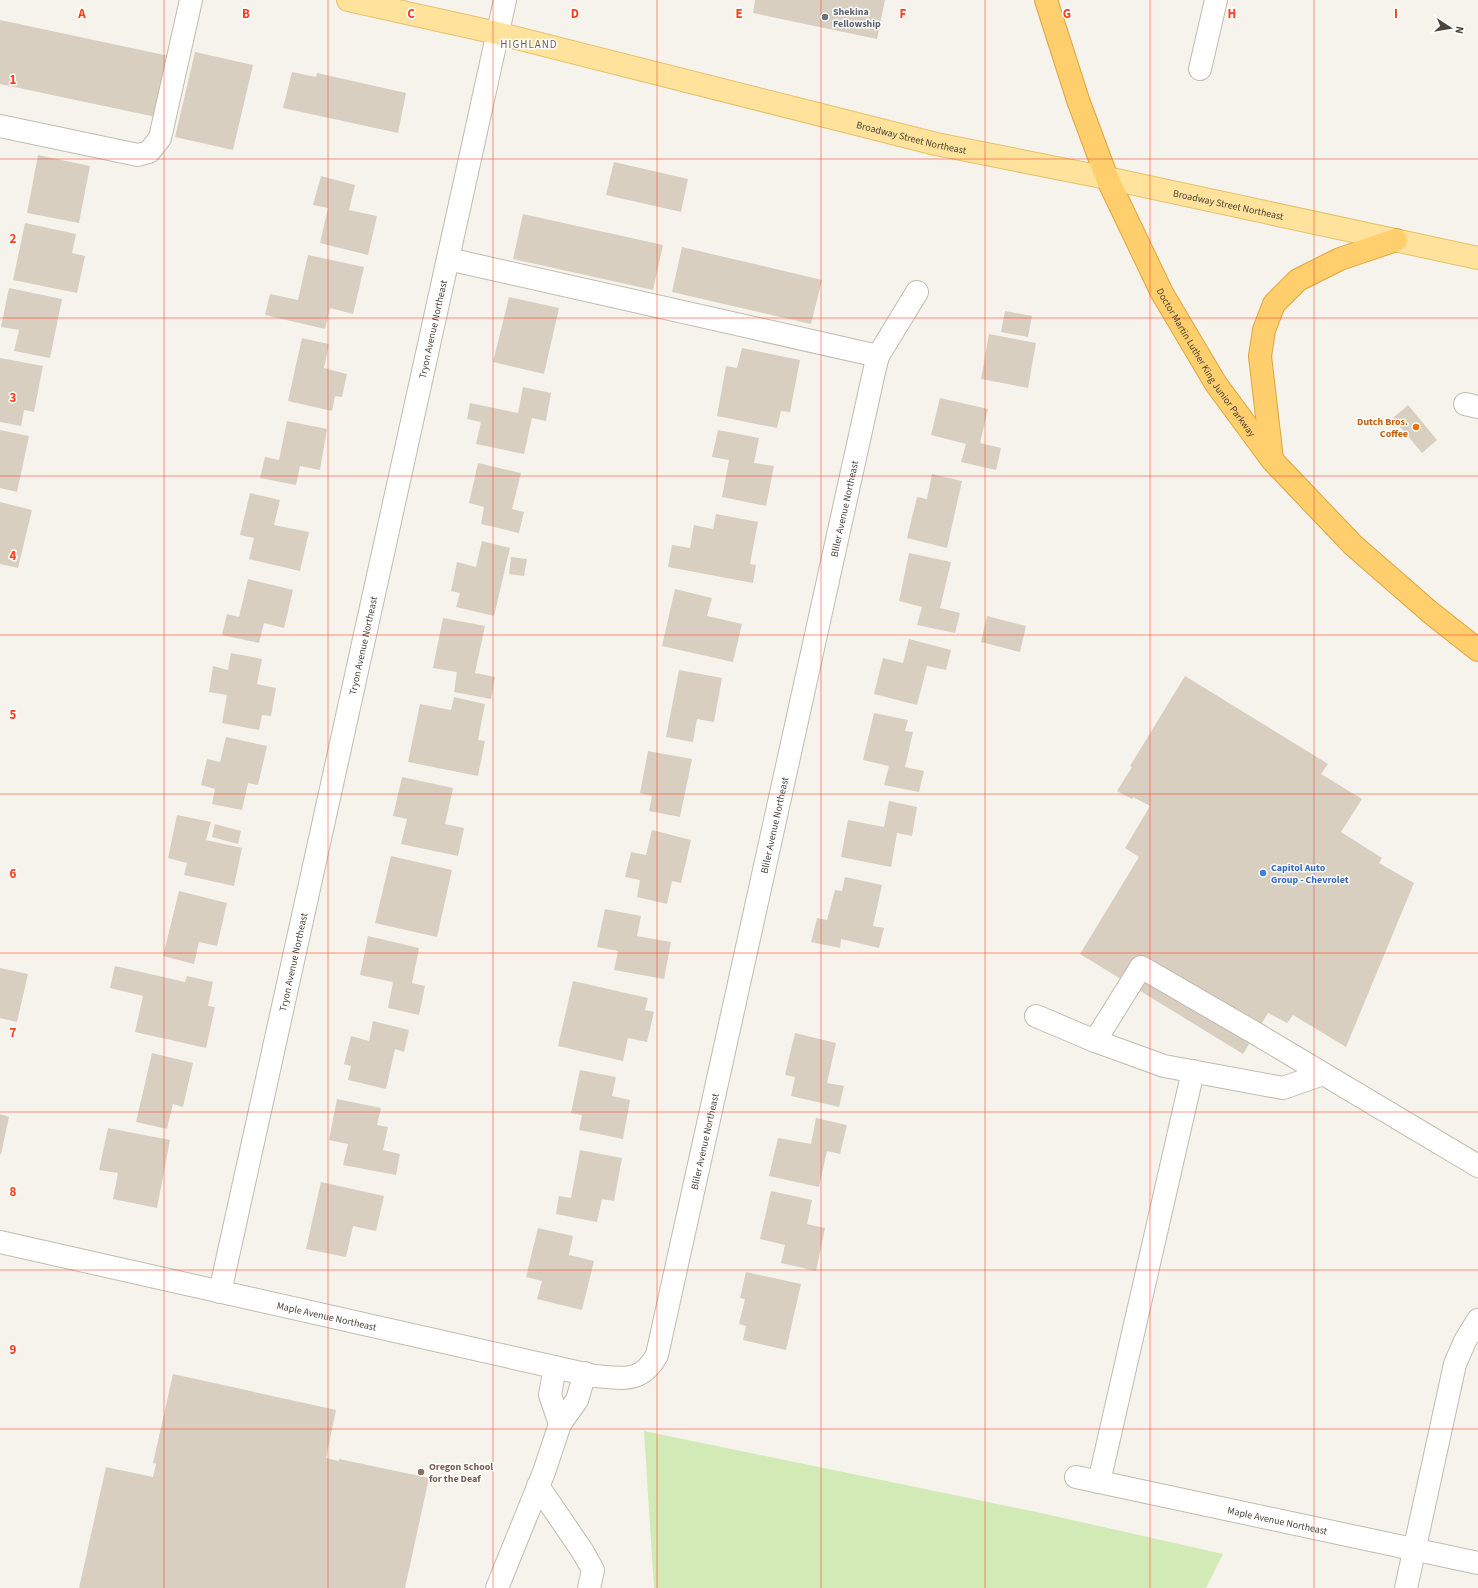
<svg xmlns="http://www.w3.org/2000/svg" width="1478" height="1588" viewBox="0 0 1478 1588" font-family="'Source Sans 3',sans-serif">
  <style>
    .green { fill: #d2eab5 }
    .building { fill: #d8cfc1 }
    .lines { fill: none; stroke-linecap: round; stroke-linejoin: round }
    .minor-casing { stroke: #c2bbae; stroke-width: 24 }
    .major-casing { stroke: #e6c16a; stroke-width: 24 }
    .highway-casing { stroke: #e0a43c; stroke-width: 24 }
    .minor { stroke: #fff; stroke-width: 22 }
    .major { stroke: #ffe39c; stroke-width: 22 }
    .highway { stroke: #ffcf6e; stroke-width: 22 }
    .grid { fill: none; stroke: #fc3f1d; stroke-width: 1; stroke-opacity: 0.55 }
    .worship-dot { fill: #6b7280; stroke: #fff; stroke-width: 1.5 }
    .food-dot { fill: #e8710a; stroke: #fff; stroke-width: 1.5 }
    .shop-dot { fill: #3f7fe0; stroke: #fff; stroke-width: 1.5 }
    .education-dot { fill: #8d6e63; stroke: #fff; stroke-width: 1.5 }
    .labels { text-anchor: middle; stroke-width: 3; stroke-linejoin: round; paint-order: stroke }
    .worship-label { font-size: 10px; font-weight: bold; fill: #5b616d; stroke: #fff; text-anchor: start }
    .street-label { font-size: 10px; fill: #4b4439; stroke: #fff }
    .food-label { font-size: 10px; font-weight: bold; fill: #c56008; stroke: #fff; text-anchor: end }
    .shop-label { font-size: 10px; font-weight: bold; fill: #366cbe; stroke: #fff; text-anchor: start }
    .education-label { font-size: 10px; font-weight: bold; fill: #785e54; stroke: #fff; text-anchor: start }
    .neighbourhood-label { font-size: 11px; letter-spacing: 1px; fill: #6e6250; stroke: #fff }
    .grid-label { font-size: 13px; text-anchor: middle; font-weight: bold; fill: #fc3f1d; stroke: #fff; stroke-width: 3; stroke-linejoin: round; paint-order: stroke }
  </style>
  <rect width="100%" height="100%" fill="#f6f3ec"/>
  <path class="green" d="M644,1431L1041,1513L1223,1554L1206,1588H654Z"/>
  <g class="building">
    <path d="M755,0H885L877,39L753,13Z"/>
    <path d="M0,20L169,56L156,117L0,84Z"/>
    <path d="M195,52L253,65L233,150L175,137Z"/>
    <path d="M292,72L316,77L317,73L406,93L398,133L283,108Z"/>
    <path d="M38,155L90,166L79,223L27,213Z"/>
    <path d="M614,162L688,179L681,212L606,195Z"/>
    <path d="M321,176L355,185L349,210L377,216L368,255L320,243L328,208L313,205Z"/>
    <path d="M523,214L663,245L653,290L513,259Z"/>
    <path d="M25,223L76,234L72,253L85,256L77,293L13,280Z"/>
    <path d="M682,247L822,280L811,324L672,292Z"/>
    <path d="M308,255L364,267L353,314L330,308L325,329L265,315L270,294L298,300Z"/>
    <path d="M9,288L62,299L50,358L14,351L19,330L1,327Z"/>
    <path d="M509,297L559,308L544,374L493,362Z"/>
    <path d="M1005,311L1032,316L1028,337L1001,332Z"/>
    <path d="M989,334L1036,343L1028,388L981,379Z"/>
    <path d="M302,338L329,344L324,368L347,374L342,397L335,396L332,411L288,401Z"/>
    <path d="M742,348L800,360L790,412L781,411L777,428L717,416L726,366L737,368Z"/>
    <path d="M0,358L43,366L34,412L24,410L21,426L0,422Z"/>
    <path d="M523,387L551,393L546,421L532,418L524,454L476,444L481,422L467,419L470,403L518,413Z"/>
    <path d="M940,398L988,409L980,443L1001,448L996,470L961,462L966,444L931,435Z"/>
    <path d="M1408,405L1437,440L1422,453L1393,418Z"/>
    <path d="M287,421L327,429L320,470L300,466L296,485L260,478L265,457L279,460Z"/>
    <path d="M0,430L29,436L17,492L0,488Z"/>
    <path d="M718,430L759,438L754,463L774,466L766,506L722,497L729,460L712,457Z"/>
    <path d="M478,463L521,473L512,509L524,512L519,533L481,524L484,507L469,503Z"/>
    <path d="M932,474L962,481L947,548L907,538L917,497L927,499Z"/>
    <path d="M250,493L280,500L274,525L309,532L300,571L249,559L254,538L240,535Z"/>
    <path d="M0,502L32,510L18,568L0,564Z"/>
    <path d="M716,514L758,522L750,564L756,565L753,583L668,567L672,545L690,548L694,525L713,529Z"/>
    <path d="M482,541L510,548L494,616L456,607L460,593L451,591L457,562L476,567Z"/>
    <path d="M909,553L951,562L940,608L960,613L955,633L917,625L922,607L899,601Z"/>
    <path d="M511,557L527,559L524,576L509,574Z"/>
    <path d="M248,579L293,590L284,628L264,623L259,643L222,635L227,614L239,617Z"/>
    <path d="M675,589L712,598L707,616L742,624L733,662L662,646Z"/>
    <path d="M987,616L1026,626L1020,652L981,642Z"/>
    <path d="M443,618L485,626L475,673L495,677L491,699L454,692L457,672L433,668Z"/>
    <path d="M909,639L951,650L946,670L927,666L917,705L874,694L883,658L903,663Z"/>
    <path d="M231,653L262,659L257,684L276,688L271,716L262,715L259,730L222,723L227,695L209,692L213,666L228,670Z"/>
    <path d="M679,670L722,678L714,722L697,719L693,742L666,737Z"/>
    <path d="M1185,676L1328,764L1321,774L1362,799L1341,832L1382,858L1379,863L1414,883L1346,1047L1293,1015L1287,1023L1268,1013L1243,1054L1080,954L1139,857L1125,848L1150,806L1133,797L1132,799L1117,791L1132,767L1130,766Z"/>
    <path d="M454,697L485,704L478,740L485,741L478,776L408,762L420,704L451,710Z"/>
    <path d="M874,713L908,720L905,731L913,732L905,767L924,771L919,792L884,785L889,766L863,760Z"/>
    <path d="M226,737L267,746L258,785L248,783L242,810L212,804L215,789L201,785L207,759L220,762Z"/>
    <path d="M648,751L692,759L680,817L649,811L652,796L640,793Z"/>
    <path d="M402,777L453,788L445,824L464,828L458,856L401,844L407,819L393,816Z"/>
    <path d="M889,801L917,807L912,836L897,833L891,867L841,857L848,820L884,827Z"/>
    <path d="M177,815L211,822L206,840L242,848L234,886L184,875L187,863L168,858Z"/>
    <path d="M215,824L241,831L238,844L212,837Z"/>
    <path d="M652,830L691,840L681,883L672,881L667,904L637,897L640,880L625,877L631,852L646,855Z"/>
    <path d="M391,856L452,870L437,937L375,923Z"/>
    <path d="M845,877L882,885L873,926L884,928L879,948L841,939L840,948L811,942L817,918L827,920L835,890L842,891Z"/>
    <path d="M179,891L227,903L217,946L199,942L194,964L163,956Z"/>
    <path d="M605,909L641,916L637,936L671,942L664,979L614,970L618,951L597,947Z"/>
    <path d="M368,936L419,948L412,983L425,986L419,1015L388,1008L393,982L360,975Z"/>
    <path d="M115,966L185,982L187,976L213,982L208,1006L215,1007L206,1048L135,1032L143,996L110,988Z"/>
    <path d="M0,968L28,974L17,1022L0,1018Z"/>
    <path d="M573,981L648,998L645,1010L654,1012L647,1042L628,1038L623,1061L558,1046Z"/>
    <path d="M373,1021L409,1030L404,1052L395,1049L386,1089L348,1080L351,1066L344,1064L351,1036L369,1041Z"/>
    <path d="M795,1033L836,1043L827,1083L844,1086L839,1107L791,1096L795,1077L785,1075Z"/>
    <path d="M152,1053L193,1063L183,1107L173,1104L167,1129L136,1122Z"/>
    <path d="M580,1070L616,1077L612,1096L630,1100L623,1139L579,1130L582,1115L571,1113Z"/>
    <path d="M337,1099L381,1108L377,1125L388,1127L383,1150L400,1154L396,1175L343,1165L348,1144L329,1140Z"/>
    <path d="M0,1114L9,1117L1,1154H0Z"/>
    <path d="M816,1118L847,1125L840,1154L827,1151L819,1187L769,1176L778,1138L811,1144Z"/>
    <path d="M108,1128L170,1140L157,1208L113,1199L118,1173L99,1170Z"/>
    <path d="M580,1150L622,1158L614,1201L602,1199L597,1222L556,1214L559,1196L571,1198Z"/>
    <path d="M321,1182L384,1196L376,1231L353,1226L346,1257L306,1249Z"/>
    <path d="M771,1191L812,1200L807,1224L825,1228L816,1271L781,1263L785,1245L760,1239Z"/>
    <path d="M538,1228L573,1236L569,1255L594,1261L582,1310L537,1299L542,1281L526,1277Z"/>
    <path d="M746,1272L801,1284L786,1350L743,1340L746,1326L739,1324L745,1299L740,1298Z"/>
    <path d="M173,1374L336,1410L326,1458L339,1461V1459L429,1478L405,1588H79L106,1467L153,1477L156,1464L153,1463Z"/>
  </g>
  <g class="lines">
    <g class="minor-casing">
      <g id="minor">
        <path d="M1200,69L1216,0"/>
        <path d="M0,126L138,155L149,152L160,138L191,0"/>
        <path d="M448,259L878,356"/>
        <path d="M1465,404L1478,407"/>
        <path d="M1036,1016L1095,1041L1164,1066L1283,1088L1323,1074"/>
        <path d="M1095,1041L1141,967L1255,1033L1478,1166"/>
        <path id="s1" d="M0,1242L594,1376C623,1378 641,1384 657,1355L874,372L878,356L917,292"/>
        <path id="s2" d="M220,1292L505,0"/>
        <path d="M555,1367L550,1395L560,1424L577,1400L585,1373"/>
        <path id="s3" d="M1076,1477L1478,1563"/>
        <path d="M1099,1482L1193,1071"/>
        <path d="M538,1486L583,1552L593,1570L589,1588"/>
        <path d="M497,1588L544,1472L560,1424"/>
        <path d="M1406,1588L1455,1364L1465,1341L1478,1320"/>
      </g>
    </g>
    <g class="major-casing">
      <g id="major">
        <path id="s4" d="M348,0L497,33L936,144L1107,178L1478,258"/>
      </g>
    </g>
    <g class="highway-casing">
      <g id="highway">
        <path id="s5" d="M1046,0L1078,100L1107,178L1162,293L1216,384L1272,460L1353,545L1431,613L1478,650"/>
        <path d="M1272,459L1260,356L1264,330L1274,304L1298,280L1340,259L1396,240"/>
      </g>
    </g>
    <use href="#minor" class="minor"/>
    <use href="#major" class="major"/>
    <use href="#highway" class="highway"/>
  </g>
  <path class="grid" d="M164,0V1588M328,0V1588M493,0V1588M657,0V1588M821,0V1588M985,0V1588M1150,0V1588M1314,0V1588M0,159H1478M0,318H1478M0,476H1478M0,635H1478M0,794H1478M0,953H1478M0,1112H1478M0,1270H1478M0,1429H1478"/>
  <circle class="worship-dot" cx="825" cy="17" r="4"/>
  <circle class="food-dot" cx="1416" cy="427" r="4"/>
  <circle class="shop-dot" cx="1263" cy="873" r="4"/>
  <circle class="education-dot" cx="421" cy="1472" r="4"/>
  <g class="labels">
    <g class="worship-label">
      <text x="833" y="15">Shekina<tspan x="833" dy="12">Fellowship</tspan></text>
    </g>
    <g class="street-label">
      <text dy="4" stroke="none"><textPath href="#s4" startOffset="580">Broadway Street Northeast</textPath></text>
      <text dy="4" stroke="none"><textPath href="#s4" startOffset="904">Broadway Street Northeast</textPath></text>
      <text dy="4" stroke="none"><textPath href="#s2" startOffset="986">Tryon Avenue Northeast</textPath></text>
      <text dy="4" stroke="none"><textPath href="#s5" startOffset="398">Doctor Martin Luther King Junior Parkway</textPath></text>
      <text dy="4" stroke="none"><textPath href="#s1" startOffset="1548">Bliler Avenue Northeast</textPath></text>
      <text dy="4" stroke="none"><textPath href="#s2" startOffset="662">Tryon Avenue Northeast</textPath></text>
      <text dy="4" stroke="none"><textPath href="#s1" startOffset="1224">Bliler Avenue Northeast</textPath></text>
      <text dy="4" stroke="none"><textPath href="#s2" startOffset="338">Tryon Avenue Northeast</textPath></text>
      <text dy="4" stroke="none"><textPath href="#s1" startOffset="900">Bliler Avenue Northeast</textPath></text>
      <text dy="4" stroke="none"><textPath href="#s1" startOffset="335">Maple Avenue Northeast</textPath></text>
      <text dy="4" stroke="none"><textPath href="#s3" startOffset="206">Maple Avenue Northeast</textPath></text>
    </g>
    <g class="food-label">
      <text x="1408" y="425">Dutch Bros.<tspan x="1408" dy="12">Coffee</tspan></text>
    </g>
    <g class="shop-label">
      <text x="1271" y="871">Capitol Auto<tspan x="1271" dy="12">Group - Chevrolet</tspan></text>
    </g>
    <g class="education-label">
      <text x="429" y="1470">Oregon School<tspan x="429" dy="12">for the Deaf</tspan></text>
    </g>
    <g class="neighbourhood-label">
      <text x="529" y="48">HIGHLAND</text>
    </g>
  </g>
  <g class="grid-label">
    <text x="82" y="18">A</text>
    <text x="246" y="18">B</text>
    <text x="411" y="18">C</text>
    <text x="575" y="18">D</text>
    <text x="739" y="18">E</text>
    <text x="903" y="18">F</text>
    <text x="1067" y="18">G</text>
    <text x="1232" y="18">H</text>
    <text x="1396" y="18">I</text>
    <text x="13" y="84">1</text>
    <text x="13" y="243">2</text>
    <text x="13" y="402">3</text>
    <text x="13" y="560">4</text>
    <text x="13" y="719">5</text>
    <text x="13" y="878">6</text>
    <text x="13" y="1037">7</text>
    <text x="13" y="1196">8</text>
    <text x="13" y="1354">9</text>
  </g>
  <g transform="translate(1450 28) rotate(102)" stroke="#ffffff" stroke-width="3" paint-order="stroke">
  <path d="M0-3L7 15L0 10L-7 15Z" fill="#4b4439"/>
  <text y="-6" font-size="11" font-weight="bold" text-anchor="middle" fill="#4b4439">N</text>
  </g>
</svg>
